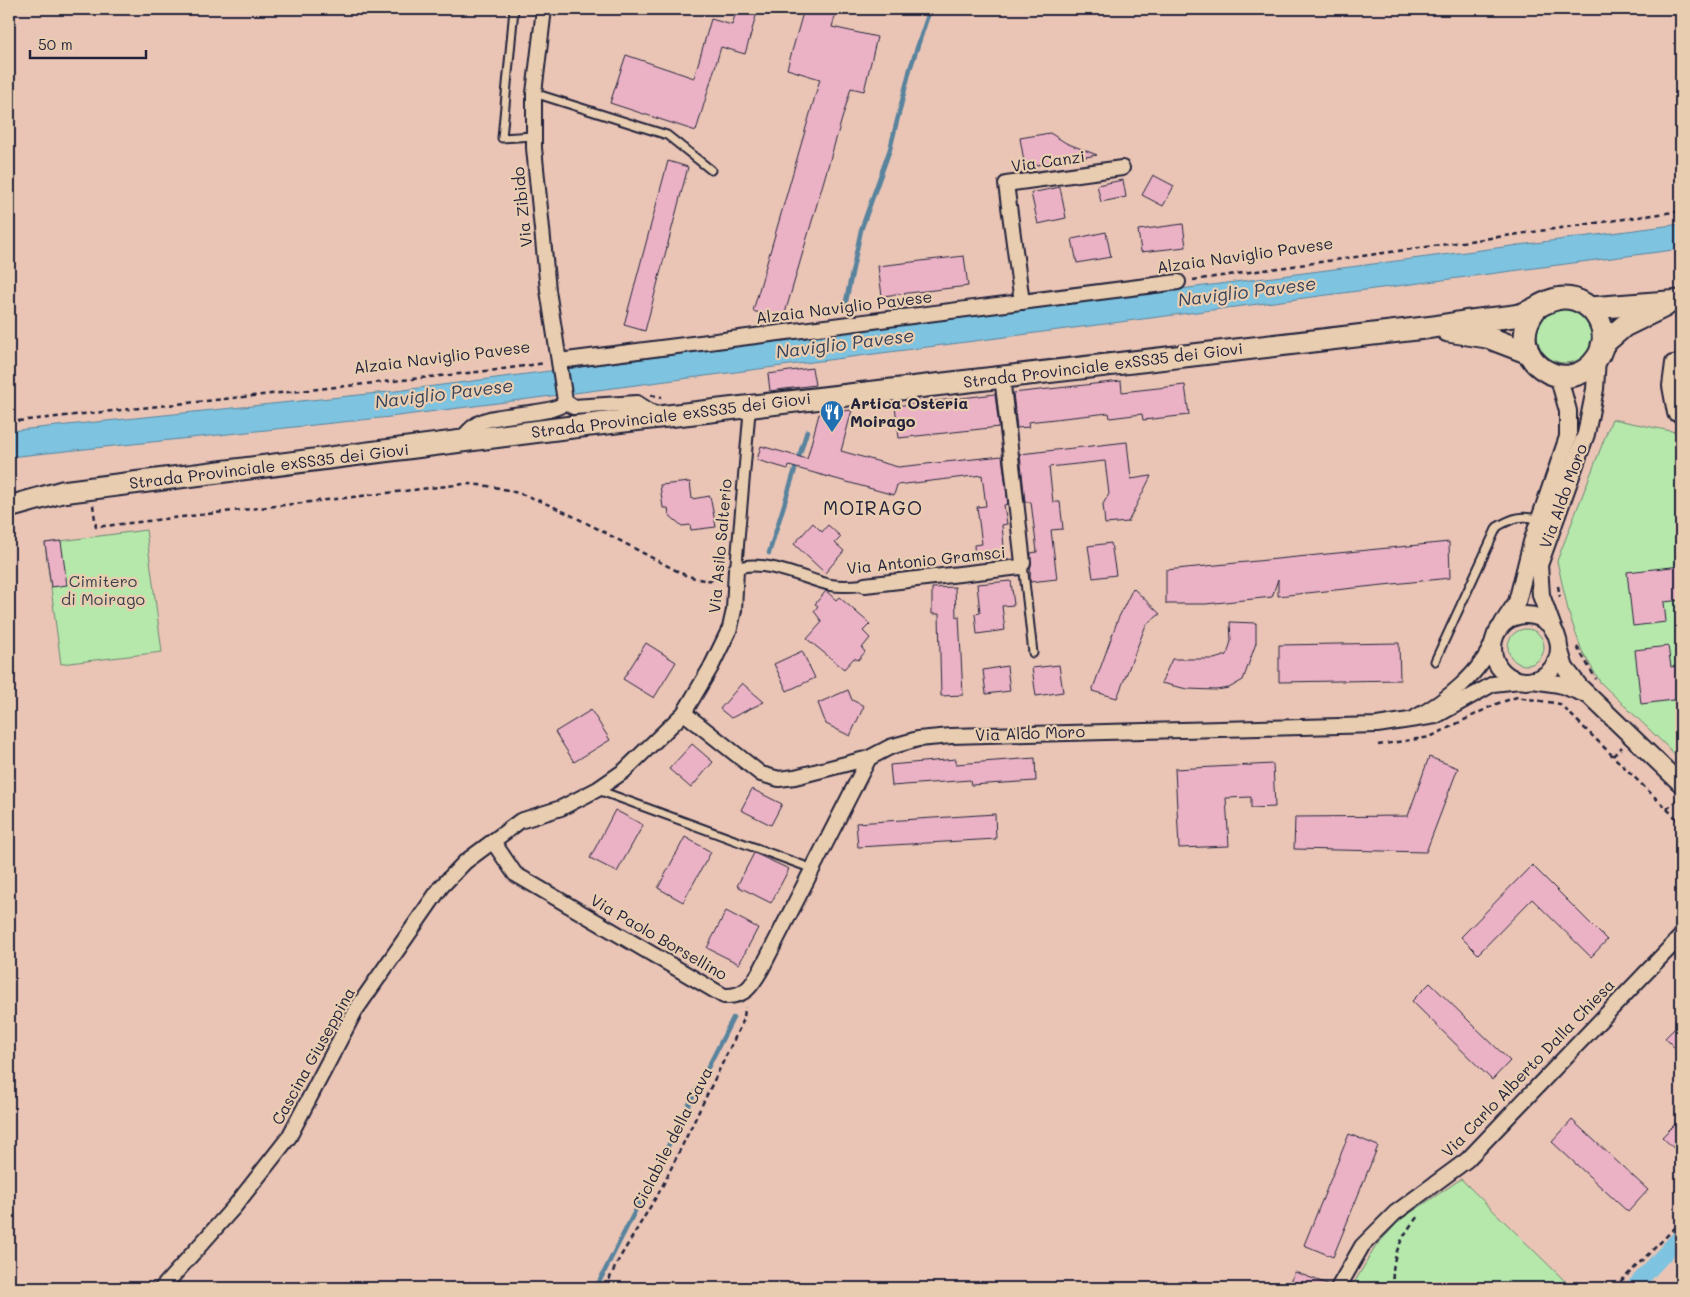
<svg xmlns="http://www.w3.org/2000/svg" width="1690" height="1297" viewBox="0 0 1690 1297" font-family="Mali,sans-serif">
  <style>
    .green { fill: #b5e8aa; stroke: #6c8572 }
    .water { fill: #7ec3df; stroke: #59839d }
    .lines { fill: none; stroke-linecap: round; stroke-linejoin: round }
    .stream { stroke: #59839d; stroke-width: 4.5 }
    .canal { stroke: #7ec3df; stroke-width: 16 }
    .building { fill: #ebb2c5; stroke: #22223b }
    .service-casing { stroke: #22223b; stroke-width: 11 }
    .pedestrian-casing { stroke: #22223b; stroke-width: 14 }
    .minor-casing { stroke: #22223b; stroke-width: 18 }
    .tertiary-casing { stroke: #22223b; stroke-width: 20 }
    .primary-casing { stroke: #22223b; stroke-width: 25 }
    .path { stroke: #22223b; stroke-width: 2.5; stroke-dasharray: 5 4; stroke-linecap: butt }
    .service { stroke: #e9cdb0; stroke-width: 7 }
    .pedestrian { stroke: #e9cdb0; stroke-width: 10 }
    .minor { stroke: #e9cdb0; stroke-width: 14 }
    .tertiary { stroke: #e9cdb0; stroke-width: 16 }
    .primary { stroke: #e9cdb0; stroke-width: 21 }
    .labels { text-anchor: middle; stroke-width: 4.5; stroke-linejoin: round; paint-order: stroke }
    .street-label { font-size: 16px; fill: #22223b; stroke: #e9cdb0 }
    .poi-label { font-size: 16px; font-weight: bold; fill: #22223b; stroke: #e9cdb0; text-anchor: start }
    .park-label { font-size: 16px; fill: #38404c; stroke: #e9cdb0 }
    .water-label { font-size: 18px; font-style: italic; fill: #34425c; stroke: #e9cdb0 }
    .quarter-label { font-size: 19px; letter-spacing: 1px; fill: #22223b; stroke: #e9cdb0 }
  </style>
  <rect width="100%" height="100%" fill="#eac5b6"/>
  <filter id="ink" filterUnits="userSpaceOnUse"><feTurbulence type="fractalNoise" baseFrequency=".02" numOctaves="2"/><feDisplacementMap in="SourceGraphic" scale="10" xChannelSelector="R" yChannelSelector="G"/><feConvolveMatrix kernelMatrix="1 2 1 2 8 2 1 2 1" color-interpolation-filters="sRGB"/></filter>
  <g filter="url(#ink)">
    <g class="green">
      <circle cx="1565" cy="335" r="28"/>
      <path d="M1612,419L1681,433V760L1600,682L1582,651L1569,614L1557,561Z"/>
      <path d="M146,530L162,652L61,664L45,543Z"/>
      <circle cx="1526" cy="647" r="18"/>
      <path d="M1461,1179L1572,1288H1351L1376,1246L1400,1220Z"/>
    </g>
    <path class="water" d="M1681,224V249L390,417L9,457V431L388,392Z"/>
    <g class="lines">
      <g class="stream">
        <path d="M845,306L861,230L890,149L910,69L930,9"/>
        <path d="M769,553L807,431"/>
        <path d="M596,1288L733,1018"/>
      </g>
      <path class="canal" d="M1633,1288L1681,1236"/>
    </g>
    <g class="building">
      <path d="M737,9H758L745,54L721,47L696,131L610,103L626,55L694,78L711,19L732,25Z"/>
      <path d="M804,9H837L832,27L877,37L864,91L851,88L783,320L753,311L820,79L787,69Z"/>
      <path d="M1050,133L1066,143L1097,155L1025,167L1020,138Z"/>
      <path d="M668,161L688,167L645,331L624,325Z"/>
      <path d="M1153,175L1174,186L1163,206L1142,195Z"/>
      <path d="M1123,180L1126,197L1101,202L1097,185Z"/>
      <path d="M1060,187L1066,218L1038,224L1031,193Z"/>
      <path d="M1183,224L1186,247L1141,252L1138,230Z"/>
      <path d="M1106,232L1111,257L1077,263L1072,239Z"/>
      <path d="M964,256L968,286L882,296L878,266Z"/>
      <path d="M812,368L815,385L770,391L768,374Z"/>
      <path d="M1121,381L1122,392L1185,385L1189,415L1143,420L1142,414L1110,418L1109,413L1028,422L1029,427L1017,428L1013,393Z"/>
      <path d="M995,394L999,427L899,438L895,406Z"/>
      <path d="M852,410L841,451L898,467L1002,456L1008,504L1004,505L1007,524L1002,525L1005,557L975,560L974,545L982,544L977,507L986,506L982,475L897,485L894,495L789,466L788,469L757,460L761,446L807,459L819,414Z"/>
      <path d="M1127,442L1131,479L1151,476L1128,522L1105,524L1103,504L1109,494L1105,461L1049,467L1053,502H1060L1063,529L1051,530L1057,579L1030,582L1031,553L1037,552L1031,502H1025L1020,454Z"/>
      <path d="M690,482L692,499L710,496L716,527L691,530L690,525L682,526L669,515L668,508H663L660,485Z"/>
      <path d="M813,523L822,532L828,525L841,537L835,543L844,551L825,573L794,544Z"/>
      <path d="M61,541L67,585L51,587L45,543Z"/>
      <path d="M1449,542L1450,578L1278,596V579L1272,597L1206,604H1166V570Z"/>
      <path d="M1111,543L1116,575L1093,578L1088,546Z"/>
      <path d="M1681,566V600L1664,602L1666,622L1633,626L1627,572Z"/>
      <path d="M1011,581L1014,605L1002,606L1005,630L977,634L975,614L980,613L977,584Z"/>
      <path d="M955,587L956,617L959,616L963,695L941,696L939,614H932V588Z"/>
      <path d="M1133,588L1160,614L1146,625L1117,698L1092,691L1118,619Z"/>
      <path d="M826,591L836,600L839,597L870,624L863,631L870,638L862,648L865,652L858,660L854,658L844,669L807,639L822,622L814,611L818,606L815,604Z"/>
      <path d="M1230,622L1256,623V643L1243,680L1229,688L1216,690L1187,689L1161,683L1172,659H1214L1227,655L1231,641Z"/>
      <path d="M646,643L676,662L654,698L623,679Z"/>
      <path d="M1399,643L1400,680L1279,682V645Z"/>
      <path d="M1668,646L1671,667L1681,665V699L1641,704L1635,650Z"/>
      <path d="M802,651L815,678L787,691L774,664Z"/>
      <path d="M1059,665L1063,692L1036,696L1032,668Z"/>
      <path d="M1007,666L1010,691L986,694L983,670Z"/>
      <path d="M742,683L764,702L731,718L720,709Z"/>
      <path d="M848,690L852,700L864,706L850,736L826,724L818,703Z"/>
      <path d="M591,710L610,740L574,762L555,732Z"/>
      <path d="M692,744L713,762L691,788L669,769Z"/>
      <path d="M1429,757L1458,768L1426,852L1294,849L1295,817L1408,816Z"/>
      <path d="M1035,758L1036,781L971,785L970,780L892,786L890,765L956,759V764Z"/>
      <path d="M1273,764L1275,807L1251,808V797L1226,798L1229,846L1179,848L1175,769Z"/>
      <path d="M752,789L782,804L771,825L741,810Z"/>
      <path d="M615,810L643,825L617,872L590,858Z"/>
      <path d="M995,814L996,839L858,847L856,823Z"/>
      <path d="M685,837L711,852L683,902L658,888Z"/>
      <path d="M754,853L789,869L771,903L737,886Z"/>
      <path d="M1532,865L1607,940L1591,957L1532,899L1478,954L1461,937Z"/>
      <path d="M726,911L758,928L739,964L707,948Z"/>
      <path d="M1430,983L1510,1061L1492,1080L1412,1001Z"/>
      <path d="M1681,1022V1054L1665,1038Z"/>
      <path d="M1681,1118V1155L1662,1137Z"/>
      <path d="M1572,1120L1648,1190L1628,1212L1552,1142Z"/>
      <path d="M1349,1134L1378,1146L1333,1257L1304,1245Z"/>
      <path d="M1295,1272L1330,1285L1329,1288H1289Z"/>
    </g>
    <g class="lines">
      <g class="service-casing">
        <g id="service">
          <path d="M514,9L502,138L533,136"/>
          <path d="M534,93L667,135L711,170"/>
          <path d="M1023,564L1033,653"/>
          <path d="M1681,614V624"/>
          <path d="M1435,661L1497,527C1512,518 1523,514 1540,520"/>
          <path d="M598,790L813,869"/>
        </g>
      </g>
      <g class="pedestrian-casing">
        <path id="pedestrian" d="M750,406L736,569C761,557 805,579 830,585C842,587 853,586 865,585"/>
      </g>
      <g class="minor-casing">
        <g id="minor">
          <path d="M544,9L534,93V148L548,290L565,401L573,407L637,403L659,417"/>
          <path d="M1022,302L1006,184L1122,168"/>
          <path d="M559,361L1178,282"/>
          <path d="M1681,362L1673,363L1670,386L1675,413L1681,414"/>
          <path d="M458,442C465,436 471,427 479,423C497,412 558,416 565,401"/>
          <path d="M865,585L1020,567L1023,563L1002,376"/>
          <path d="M684,713L761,774L779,779L795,777L869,758L890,747L918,739L951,736L1377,725L1436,716L1493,684L1520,681"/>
          <path d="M1416,717C1445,702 1482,672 1493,641"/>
          <path d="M494,843L515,874L724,996C746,997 752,985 762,968L869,758"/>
          <path d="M162,1288L235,1206L289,1137L355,1011L441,887L465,862L520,821L561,808L598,789L624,771L684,713L711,667L730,628L734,610L736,569"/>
          <path d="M1338,1288L1362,1246L1395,1213L1467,1160L1681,936"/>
        </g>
      </g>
      <g class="tertiary-casing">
        <g id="tertiary">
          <circle cx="1526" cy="648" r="33"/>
          <path d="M1503,623L1517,602L1532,542L1568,437V411L1558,375"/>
          <path d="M1554,631L1541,595L1539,565L1586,434L1595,389L1597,358"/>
          <path d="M1559,648L1565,668L1579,686L1681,784"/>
          <path d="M1533,680L1559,684L1583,693"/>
        </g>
      </g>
      <g class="primary-casing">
        <g id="primary">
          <path d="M1590,308L1681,301"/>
          <path d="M1448,331L1487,337L1529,353"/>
          <path d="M1602,345L1624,326L1665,306"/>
          <path d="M9,507L62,492L564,428L1425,328C1443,326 1460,322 1478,320C1491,318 1506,318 1519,315C1535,311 1547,298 1564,298C1594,298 1614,333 1597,358C1567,403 1500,356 1535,310"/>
        </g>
      </g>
      <g class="path">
        <path d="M1193,280L1681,211"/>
        <path d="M651,395L662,397"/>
        <path d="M9,422L496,370L545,363"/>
        <path d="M93,505L96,527L464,484C515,485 555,507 600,530C628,545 656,560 685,575C698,579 708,583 722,578"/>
        <path d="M1558,586L1560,597"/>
        <path d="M1577,647L1596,679"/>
        <path d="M1378,745L1430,737L1496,704L1517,697L1560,704L1681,823"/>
        <path d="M1613,756L1622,747"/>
        <path d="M1667,809L1677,800"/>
        <path d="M605,1288L619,1259L661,1189L744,1019L745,1007"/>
        <path d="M1393,1288C1391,1257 1399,1239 1419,1215"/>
        <path d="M1614,1288L1681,1222"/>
      </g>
      <use href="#service" class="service"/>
      <use href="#pedestrian" class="pedestrian"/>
      <use href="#minor" class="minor"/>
      <use href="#tertiary" class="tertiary"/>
      <use href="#primary" class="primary"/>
    </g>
  </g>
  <defs>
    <g id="restaurant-pin" transform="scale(1.25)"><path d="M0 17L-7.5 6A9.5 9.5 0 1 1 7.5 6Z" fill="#1f6fb2" stroke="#e9cdb0"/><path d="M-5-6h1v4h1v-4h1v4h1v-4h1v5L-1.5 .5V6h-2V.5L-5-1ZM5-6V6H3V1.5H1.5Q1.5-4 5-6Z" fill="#fff"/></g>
  </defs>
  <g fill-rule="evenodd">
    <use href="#restaurant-pin" x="832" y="412"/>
  </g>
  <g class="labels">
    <g class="street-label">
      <text transform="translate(1048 161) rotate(-8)" y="6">Via Canzi</text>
      <text transform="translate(522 207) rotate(-96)" y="6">Via Zibido</text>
      <text transform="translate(1245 255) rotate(-8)" y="6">Alzaia Naviglio Pavese</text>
      <text transform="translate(844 307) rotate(-7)" y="6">Alzaia Naviglio Pavese</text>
      <text transform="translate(442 357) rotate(-7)" y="6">Alzaia Naviglio Pavese</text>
      <text transform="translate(1103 365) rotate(-7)" y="6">Strada Provinciale exSS35 dei Giovi</text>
      <text transform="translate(671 415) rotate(-7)" y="6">Strada Provinciale exSS35 dei Giovi</text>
      <text transform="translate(269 466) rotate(-7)" y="6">Strada Provinciale exSS35 dei Giovi</text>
      <text transform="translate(1563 496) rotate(-70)" y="6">Via Aldo Moro</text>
      <text transform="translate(720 546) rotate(-85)" y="6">Via Asilo Salterio</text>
      <text transform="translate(926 560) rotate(-6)" y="6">Via Antonio Gramsci</text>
      <text transform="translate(1030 733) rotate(-2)" y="6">Via Aldo Moro</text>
      <text transform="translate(659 937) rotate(30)" y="6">Via Paolo Borsellino</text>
      <text transform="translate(313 1056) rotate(-61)" y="6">Cascina Giuseppina</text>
      <text transform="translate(1528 1068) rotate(-46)" y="6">Via Carlo Alberto Dalla Chiesa</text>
      <text transform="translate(672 1138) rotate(-63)" y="6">Ciclabile della Cava</text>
    </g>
    <g class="poi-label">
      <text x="850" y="409">Artica Osteria<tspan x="850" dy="18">Moirago</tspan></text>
    </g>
    <g class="park-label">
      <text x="103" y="587">Cimitero<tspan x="103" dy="18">di Moirago</tspan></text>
    </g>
    <g class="water-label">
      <text transform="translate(1247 292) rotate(-7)" y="6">Naviglio Pavese</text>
      <text transform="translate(845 344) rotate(-7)" y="6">Naviglio Pavese</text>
      <text transform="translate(444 394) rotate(-7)" y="6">Naviglio Pavese</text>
    </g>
    <g class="quarter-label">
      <text x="873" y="515">MOIRAGO</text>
    </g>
  </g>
  <rect width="1690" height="1297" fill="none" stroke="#e9cdb0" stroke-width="30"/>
  <rect x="15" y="15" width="1660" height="1267" fill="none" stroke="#22223b" stroke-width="2" filter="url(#ink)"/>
  <path d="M30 50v8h116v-8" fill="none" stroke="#22223b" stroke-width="2.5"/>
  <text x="38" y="50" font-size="15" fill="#22223b" stroke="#e9cdb0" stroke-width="4" paint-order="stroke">50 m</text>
</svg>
